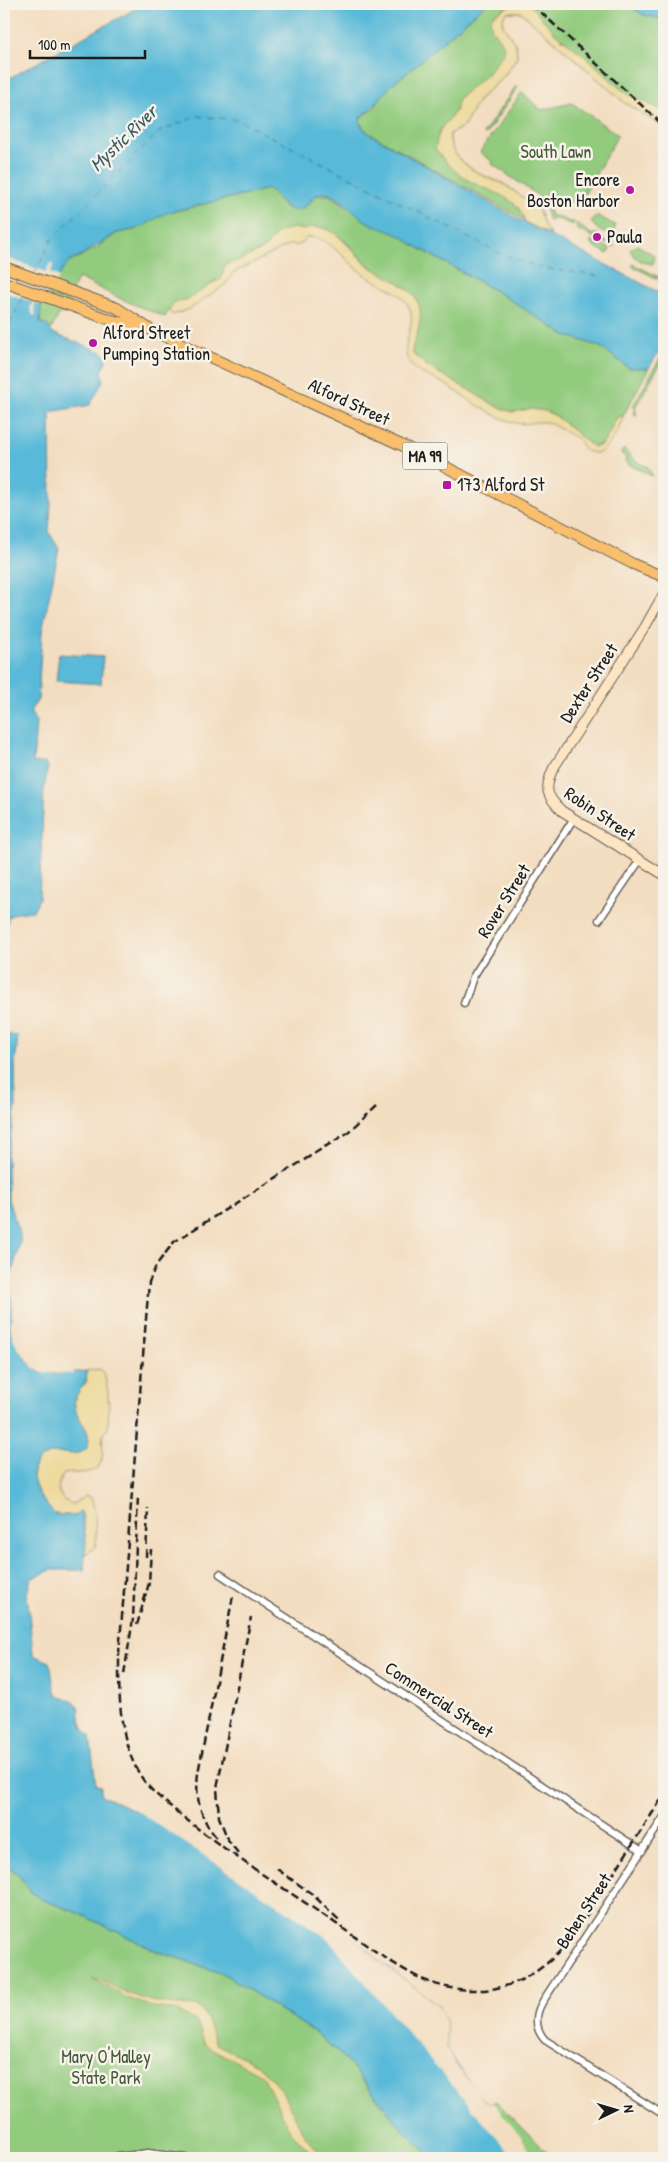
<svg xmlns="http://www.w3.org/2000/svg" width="668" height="2162" viewBox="0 0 668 2162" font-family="'Patrick Hand',sans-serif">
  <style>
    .green { fill: #92cb7e; stroke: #57744d }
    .sand { fill: #eeda9e; stroke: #857b5d }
    .water { fill: #59b9d8; stroke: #3a6a7a }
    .pier { fill: #f3ddc0 }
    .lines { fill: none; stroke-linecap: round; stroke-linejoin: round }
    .ferry { stroke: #345b67; stroke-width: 1; stroke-dasharray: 6 5; stroke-linecap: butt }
    .street-casing { stroke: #676055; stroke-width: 9 }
    .secondary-casing { stroke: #676055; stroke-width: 11 }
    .primary-casing { stroke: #676055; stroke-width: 12 }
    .street { stroke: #fff; stroke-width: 6 }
    .secondary { stroke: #fde5c4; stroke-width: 9 }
    .primary { stroke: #f9bf6c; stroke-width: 10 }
    .rail { stroke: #1c1c1c; stroke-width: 2.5; stroke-dasharray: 8 4; stroke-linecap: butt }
    .poi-dot { fill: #b5179e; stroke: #f7f3e8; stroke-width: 2 }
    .labels { text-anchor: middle; stroke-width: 5; stroke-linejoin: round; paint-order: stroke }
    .shield { fill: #f7f3e8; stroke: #5e5c59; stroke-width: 1 }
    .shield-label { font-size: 16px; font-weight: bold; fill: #1c1c1c }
    .park-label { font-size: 18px; fill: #45593e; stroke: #f7f3e8 }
    .poi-label { font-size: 18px; fill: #1c1c1c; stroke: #f7f3e8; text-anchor: start }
    .street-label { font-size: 18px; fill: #1c1c1c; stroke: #f7f3e8 }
    .water-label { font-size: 19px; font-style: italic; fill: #345b67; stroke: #f7f3e8 }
  </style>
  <rect width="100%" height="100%" fill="#f7f3e8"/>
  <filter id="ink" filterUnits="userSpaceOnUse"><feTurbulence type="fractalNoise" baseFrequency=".02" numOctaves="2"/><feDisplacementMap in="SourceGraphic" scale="10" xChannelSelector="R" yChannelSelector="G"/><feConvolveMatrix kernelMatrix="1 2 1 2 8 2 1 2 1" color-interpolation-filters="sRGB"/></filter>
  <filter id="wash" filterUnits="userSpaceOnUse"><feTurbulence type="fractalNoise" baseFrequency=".0096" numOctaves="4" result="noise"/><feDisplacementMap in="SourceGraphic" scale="20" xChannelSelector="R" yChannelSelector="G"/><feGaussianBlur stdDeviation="1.12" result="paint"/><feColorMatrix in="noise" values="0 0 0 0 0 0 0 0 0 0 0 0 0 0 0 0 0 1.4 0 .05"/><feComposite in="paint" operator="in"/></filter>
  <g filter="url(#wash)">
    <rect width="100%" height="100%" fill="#f3ddc0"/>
    <g class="green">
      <path d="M486,4H627C640,14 648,18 664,18V128L625,103L521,12H508L502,17L503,25L516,45L517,55L516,59L503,77L479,99L464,126L450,134C448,156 470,169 488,178C492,180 498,181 502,183C514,191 526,199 537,208C543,217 542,227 551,235L367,132L358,120L375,107L382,94L394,81L403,76Z"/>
      <path d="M516,86L518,87L486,134H483Z"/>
      <path d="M522,92L541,110L572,103L618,135L581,200L553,206L546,201L547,203L543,202L537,195L492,164L493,162L480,152Z"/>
      <path d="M268,189L276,195L283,205L304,208L317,195H330L358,214L405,238L412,244L499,293L565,335L601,347L618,360L649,368L623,416L617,417C611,429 608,444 593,447L556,416L545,411L530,409L512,412L496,406L429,367L414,355L412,351L420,316L416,299L405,288L368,265L346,242L328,229L300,230L294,228L277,234L265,248L243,259L225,265L221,279L219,281L216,280L192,298L174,302L165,317L121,299L79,278L75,283L65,313L59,314L51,330L40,322L41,305L45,294L68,263L96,248L117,233L137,229L166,213Z"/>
      <path d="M545,207L549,208L551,216C560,215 565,222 574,222L573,225L557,219L549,221Z"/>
      <path d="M598,216L615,225L614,234C602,234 597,231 591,221Z"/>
      <path d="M576,223L591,234H598L603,240L614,245L613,247L577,229Z"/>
      <path d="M592,240L610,249L608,254L590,244Z"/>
      <path d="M637,245L654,255L653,264C642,263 636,260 630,250Z"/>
      <path d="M633,264L659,277L664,276V282L632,266Z"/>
      <path d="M664,351V357L635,408L637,414L635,416L633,406Z"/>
      <path d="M624,449L636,461L648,467L652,476L626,463L625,456L621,454Z"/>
      <path d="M4,1863L19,1875L31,1892L41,1899L78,1913L157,1951L224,1974L316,2033L347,2061L403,2130L433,2158H4Z"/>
      <path d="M496,2101L553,2158H531L491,2104Z"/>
    </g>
    <g class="sand">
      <path d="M513,4H528L532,7L555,33L590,60L617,86L630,95L664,111V128L625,103L521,12H508L504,15L502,23L516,45L517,55L516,59L503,77L479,99L464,126L450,134C448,156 470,169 488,178C492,180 498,181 502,183C514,191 526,199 537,208C543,217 542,227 551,235L525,222C520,196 488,192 468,180C455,172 444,161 435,148L440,130L455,112L458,99L488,73L503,54L504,45L492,29L490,21L494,14Z"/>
      <path d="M312,227C318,227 325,228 331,231C346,240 354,254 368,265C384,277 412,284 419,305C424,321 415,336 412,351L414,355L429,367L496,406L512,412L530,409L545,411L556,416L593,447L600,446L606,440L617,417L623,416C621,427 610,447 599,453C579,453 585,445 576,438C568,433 557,427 549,423C539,419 527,426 516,423C491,417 465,396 443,383C433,378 421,375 413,367C395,349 417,329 410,309C403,291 380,285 365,275C351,266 325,232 306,238L300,245H289L233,273L226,284L190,309L172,315L169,310L174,302C193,302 205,285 221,279L225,265L243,259L265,248L278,232L294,228L303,230Z"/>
      <path d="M100,1369C110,1379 109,1411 108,1425C108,1430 104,1432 103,1436C101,1447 106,1457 98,1467C91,1475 74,1472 64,1474C54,1485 58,1501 73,1504L85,1496L91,1497L95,1511L96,1543L95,1547L85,1555L86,1542L82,1513L76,1516L55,1514C39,1499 17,1465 50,1454C63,1450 76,1459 87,1448L89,1440L75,1410L74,1398L87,1381L86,1371Z"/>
      <path d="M92,1978C109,1982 120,1991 136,1996C154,2003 177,2006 197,2006L204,2013L216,2044L255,2063L269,2076L281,2089L304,2135L325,2158H317L290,2131L263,2076L205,2045L197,2022L178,2011L153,2007L128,1998Z"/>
    </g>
    <g class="water">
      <path d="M144,4H486L403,76C384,87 379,106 360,117V124L367,132L516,218L664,295V343L649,368H629L601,347L565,335L499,293L412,244C399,231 379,230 364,220C354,212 336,193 323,193C310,194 308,211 294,210C281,209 279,195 268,189L166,213L137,229L117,233L68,263L45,294L41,305L40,322L48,326L52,333L102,352L107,358L102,371L103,381L90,405L50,412L51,503L49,532L59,549L42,632L38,700L30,711L36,722L33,763H45L48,766L44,789L39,899L33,911L16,913L8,917L4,967V81Z"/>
      <path d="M627,4H664V18C649,18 639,14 627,4Z"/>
      <path d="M59,654L103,657L101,684L56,681Z"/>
      <path d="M4,1034L18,1036L15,1064L16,1106L7,1155L8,1200L20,1236V1243L10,1280L12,1305L10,1329L12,1336L27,1361L41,1372L57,1374L86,1371C90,1388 71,1391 75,1407C78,1423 94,1430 87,1448C76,1459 63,1450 50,1454C17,1465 39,1499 55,1514L75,1516L81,1511L86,1542L84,1570H51L31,1579L27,1593L33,1653L35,1656L50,1662L54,1688L58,1696C63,1699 69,1698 74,1701C84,1709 75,1724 90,1736L96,1785L101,1786V1795L150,1817L227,1871L330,1933H339L365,1947L378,1960L438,2005L446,2021V2047L449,2053L475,2090L484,2100L491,2104L531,2158H433L403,2130L347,2061L316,2033L224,1974L157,1951L78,1913L41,1899L31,1892L19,1875L4,1863Z"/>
    </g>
    <g class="pier">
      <path d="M4,257L46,272L50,263L54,264L50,273L60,277L47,295L43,305L36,303L34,307L36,316L33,315L30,308L33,302L4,292Z"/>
      <path d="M13,1316L14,1335L20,1347L35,1365L46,1371H72L75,1374L45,1373L33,1367L18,1348L12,1336L10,1321Z"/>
      <path d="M137,1808L183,1834L229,1869L293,1910L331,1930H337L365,1947L378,1960L438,2005L446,2021V2047L456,2065L484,2100L491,2104L493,2103L520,2135L534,2158H514L327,1938L136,1810Z"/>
    </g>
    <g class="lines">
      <g class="ferry">
        <path d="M35,273L52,239L159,132L197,116L238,120L501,254L541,268L600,276"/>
        <path d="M4,345L6,332L24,295"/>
      </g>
    </g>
  </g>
  <g filter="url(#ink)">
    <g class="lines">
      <g class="street-casing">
        <g id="street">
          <path d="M599,920L640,860"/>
          <path d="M464,1003L473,977L574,818"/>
          <path d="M220,1574L642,1851"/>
          <path d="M664,1817L543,2001C535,2014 534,2028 545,2040L664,2115"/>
          <path d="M110,2158L148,2153L186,2158"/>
        </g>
      </g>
      <g class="secondary-casing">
        <path id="secondary" d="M664,593L645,627L553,769C544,789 546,796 562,811L664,875"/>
      </g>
      <g class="primary-casing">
        <g id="primary">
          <path d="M4,267L117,308L151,330L423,455L633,564L664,577"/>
          <path d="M4,282L108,319L147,329"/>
        </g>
      </g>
      <use href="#street" class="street"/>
      <use href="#secondary" class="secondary"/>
      <use href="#primary" class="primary"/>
      <g class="rail">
        <path d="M532,4L664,126"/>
        <path d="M377,1105L347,1133L174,1242L157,1264L149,1282L119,1653C119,1694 118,1742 142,1778C151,1792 165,1801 177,1812C223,1850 273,1881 322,1914C355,1936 388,1963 424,1980C439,1986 456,1990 472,1990C515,1992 549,1967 574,1935L664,1795"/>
        <path d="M146,1557L148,1508"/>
        <path d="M137,1625L149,1583L151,1549"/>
        <path d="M124,1674L133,1619L138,1496"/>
        <path d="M216,1837C200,1818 195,1797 198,1773L233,1596"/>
        <path d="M238,1853L228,1840L219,1817L217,1788L251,1617"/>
        <path d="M277,1869L312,1894L340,1921"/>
      </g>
    </g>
  </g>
  <g class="poi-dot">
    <circle cx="630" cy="190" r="5"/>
    <circle cx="597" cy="237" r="5"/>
    <circle cx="93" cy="343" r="5"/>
    <rect x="442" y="480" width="10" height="10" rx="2.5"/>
  </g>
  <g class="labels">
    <rect class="shield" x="402.5" y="442.5" width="45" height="27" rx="4"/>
    <g class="shield-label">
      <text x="425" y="462">MA 99</text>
    </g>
    <g class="park-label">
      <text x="556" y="158">South Lawn</text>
      <text x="106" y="2063">Mary O'Malley<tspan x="106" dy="21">State Park</tspan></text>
    </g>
    <g class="poi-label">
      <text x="620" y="186" text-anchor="end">Encore<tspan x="620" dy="21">Boston Harbor</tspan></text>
      <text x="607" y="243">Paula</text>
      <text x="103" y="339">Alford Street<tspan x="103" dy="21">Pumping Station</tspan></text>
      <text x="457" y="491">173 Alford St</text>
    </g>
    <g class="street-label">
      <text transform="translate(349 402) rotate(25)" y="6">Alford Street</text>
      <text transform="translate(589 683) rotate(-57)" y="6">Dexter Street</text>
      <text transform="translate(600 814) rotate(34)" y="6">Robin Street</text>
      <text transform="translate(504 901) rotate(-58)" y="6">Rover Street</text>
      <text transform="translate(439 1700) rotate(33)" y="6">Commercial Street</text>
      <text transform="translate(584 1911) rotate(-57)" y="6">Behen Street</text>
    </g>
    <g class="water-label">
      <text transform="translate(123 138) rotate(-44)" y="7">Mystic River</text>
    </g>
  </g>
  <rect width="668" height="2162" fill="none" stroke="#f7f3e8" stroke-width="20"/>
  <g transform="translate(616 2110) rotate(85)" stroke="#f7f3e8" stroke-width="4" paint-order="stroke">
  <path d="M0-4L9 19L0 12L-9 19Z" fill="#1c1c1c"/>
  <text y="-8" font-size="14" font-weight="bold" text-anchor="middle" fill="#1c1c1c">N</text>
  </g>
  <path d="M30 50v8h115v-8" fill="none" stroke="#1c1c1c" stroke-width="2.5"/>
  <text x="38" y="50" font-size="15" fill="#1c1c1c" stroke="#f7f3e8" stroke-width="4" paint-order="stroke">100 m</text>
</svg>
